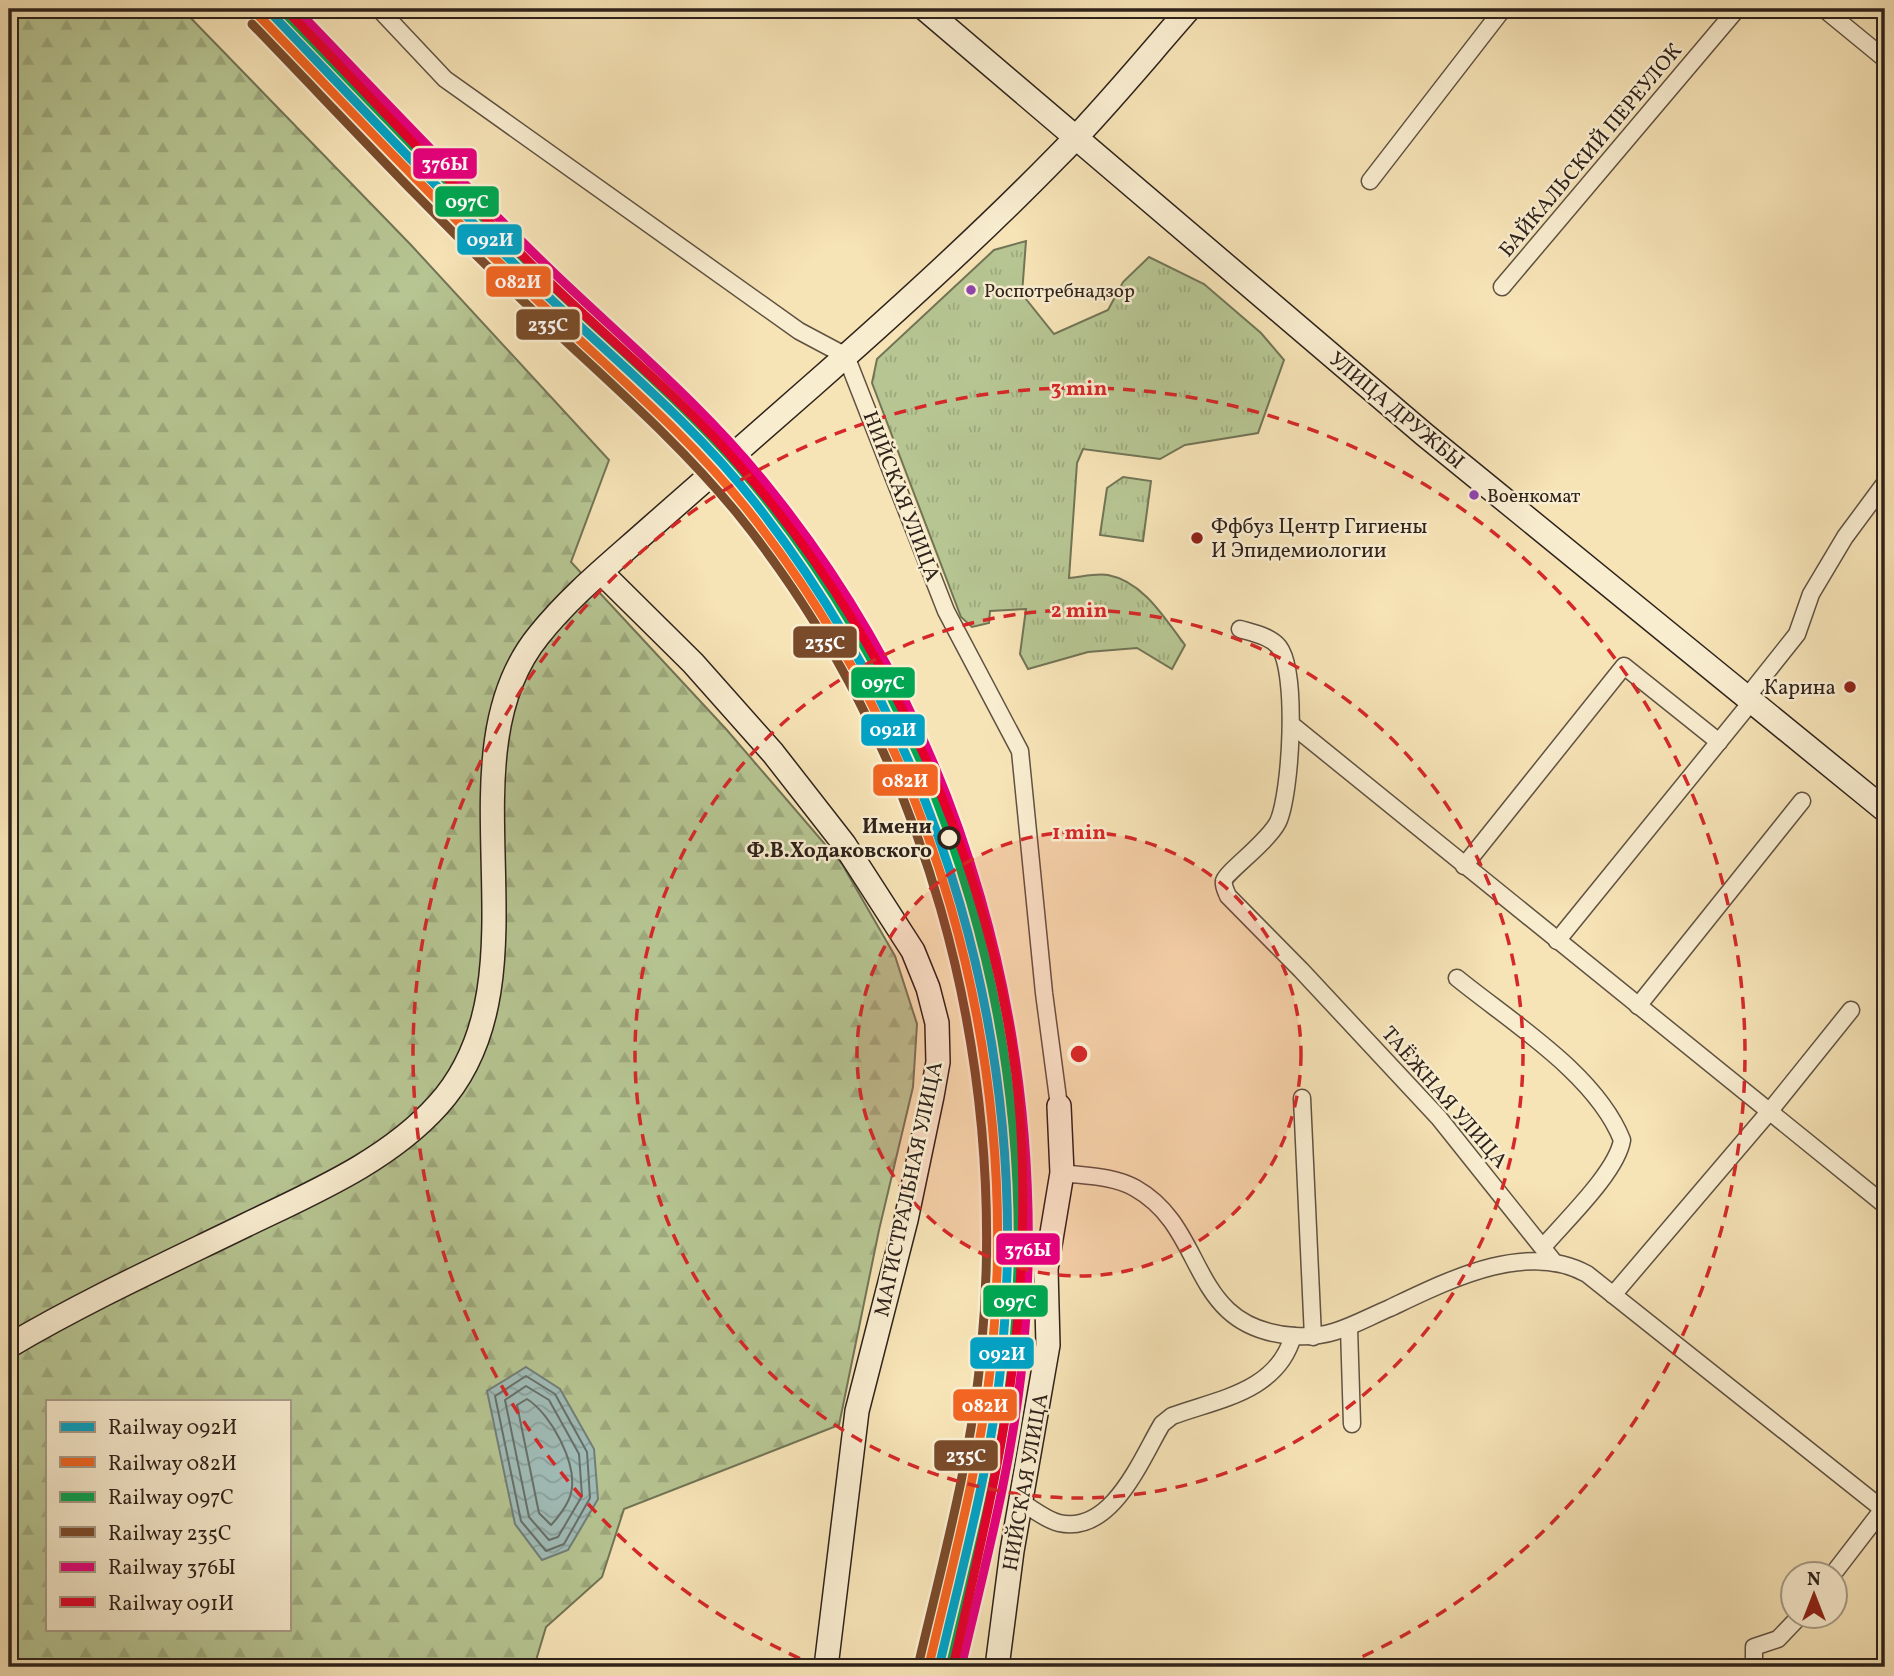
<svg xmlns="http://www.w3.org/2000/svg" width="1894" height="1676" viewBox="0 0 1894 1676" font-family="Vollkorn,serif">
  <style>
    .grass { fill: url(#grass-tufts); stroke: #727456; stroke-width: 2 }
    .forest { fill: url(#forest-firs); stroke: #727456; stroke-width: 2; fill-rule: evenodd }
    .water { fill: url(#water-waves); stroke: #727e79; stroke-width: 2 }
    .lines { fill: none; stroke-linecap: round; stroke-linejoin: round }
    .shore { stroke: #676f69; stroke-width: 2 }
    .street-casing { stroke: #605242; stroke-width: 19 }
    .secondary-casing { stroke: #2e221b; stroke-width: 26 }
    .street { stroke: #f9edd0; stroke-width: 16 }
    .secondary { stroke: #f9edd0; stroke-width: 23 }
    .rail-1-casing { stroke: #f9edd0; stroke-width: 14 }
    .rail-2-casing { stroke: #f9edd0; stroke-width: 14 }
    .rail-3-casing { stroke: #f9edd0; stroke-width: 14 }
    .rail-4-casing { stroke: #f9edd0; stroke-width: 14 }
    .rail-5-casing { stroke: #f9edd0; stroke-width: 14 }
    .rail-6-casing { stroke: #f9edd0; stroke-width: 14 }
    .rail-1 { stroke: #02a2c5; stroke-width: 9 }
    .rail-2 { stroke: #f26522; stroke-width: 9 }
    .rail-3 { stroke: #00a651; stroke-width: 9 }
    .rail-4 { stroke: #7a4b2a; stroke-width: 9 }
    .rail-5 { stroke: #e5007d; stroke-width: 9 }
    .rail-6 { stroke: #e4002b; stroke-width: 9 }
    .ring { fill: none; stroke: #d62828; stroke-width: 3.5; stroke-dasharray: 12 9 }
    .bus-dot { fill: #8e44ad; stroke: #f9edd0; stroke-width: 2.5 }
    .poi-dot { fill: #8f2418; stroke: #f9edd0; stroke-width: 2.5 }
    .stop-dot { fill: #f9edd0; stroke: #2e221b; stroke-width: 3.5 }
    .labels { text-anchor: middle; stroke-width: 5; stroke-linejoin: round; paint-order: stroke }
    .bus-label { font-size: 19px; fill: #2e221b; stroke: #f9edd0; text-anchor: start }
    .street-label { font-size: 21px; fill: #2e221b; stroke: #f9edd0 }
    .poi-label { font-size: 21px; fill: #2e221b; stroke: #f9edd0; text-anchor: start }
    .stop-label { font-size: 21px; font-weight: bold; fill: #2e221b; stroke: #f9edd0; text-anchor: end }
    .centre { fill: #d62828; stroke: #f9edd0; stroke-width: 3.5 }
    .ring-label { font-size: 21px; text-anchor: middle; font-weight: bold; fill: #d62828; stroke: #f9edd0; stroke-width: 5; stroke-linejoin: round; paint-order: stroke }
    .line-badge { stroke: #f9edd0; stroke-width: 2.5 }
    .badge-label { font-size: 19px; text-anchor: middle; font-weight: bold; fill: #fff }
  </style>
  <defs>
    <pattern id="grass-tufts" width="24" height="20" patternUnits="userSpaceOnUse" patternTransform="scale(1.75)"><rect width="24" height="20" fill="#b6c592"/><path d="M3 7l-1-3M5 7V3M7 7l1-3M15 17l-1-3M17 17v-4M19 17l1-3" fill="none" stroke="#9da97d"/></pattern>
    <pattern id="forest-firs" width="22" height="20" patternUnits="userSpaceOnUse" patternTransform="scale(1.75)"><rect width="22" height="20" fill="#b6c592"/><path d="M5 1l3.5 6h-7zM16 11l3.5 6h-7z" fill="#9da97d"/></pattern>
    <pattern id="water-waves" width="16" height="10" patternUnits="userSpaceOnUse" patternTransform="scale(1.75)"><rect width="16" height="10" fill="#a0bcb7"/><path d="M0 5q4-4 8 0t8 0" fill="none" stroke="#8aa19d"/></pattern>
  </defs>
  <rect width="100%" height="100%" fill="#f6e3b6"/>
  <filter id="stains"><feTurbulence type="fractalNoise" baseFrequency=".00286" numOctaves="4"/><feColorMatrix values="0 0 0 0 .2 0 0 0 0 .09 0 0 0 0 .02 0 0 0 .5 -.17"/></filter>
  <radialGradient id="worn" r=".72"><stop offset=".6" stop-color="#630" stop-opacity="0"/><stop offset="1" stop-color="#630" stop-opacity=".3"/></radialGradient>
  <g class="grass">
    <path d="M1026,241L1022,294L1054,334L1108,310L1123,282L1149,257L1204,284L1261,333L1284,360L1258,433L1185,445L1160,459L1083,449L1077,463L1069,578C1081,577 1096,573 1108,575C1144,582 1165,619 1185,645L1172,669L1137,648L1088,652L1028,669L1020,654L1026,609L990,611L989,623L972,627L961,617L872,383L877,359L994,250Z"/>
    <path d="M1123,477L1151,481L1143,541L1100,535L1107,488Z"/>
  </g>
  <path class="forest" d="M9,9H182L411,245L609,460L571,562L726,729L842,864L895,956L917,1024L913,1087L879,1230L839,1425L624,1509L602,1577L546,1627L534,1667H9ZM47,1401H289V1629H47Z"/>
  <path class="water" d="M526,1367L560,1389L594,1449L598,1499L568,1550L542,1560L515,1524L487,1391Z"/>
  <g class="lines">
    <g class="shore">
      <path d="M526,1376L555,1394L587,1452L590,1498L564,1544L546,1551L521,1521L495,1396Z"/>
      <path d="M526,1386L549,1400L579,1454L582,1496L558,1537L549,1540L529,1517L505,1400Z"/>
      <path d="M527,1399C551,1414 578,1464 571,1493C569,1503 558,1518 551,1525L539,1513L517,1405Z"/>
    </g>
    <g class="street-casing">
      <g id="street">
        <path d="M379,9L445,79L799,331L846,356L946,611L1020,751L1044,993L1059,1106"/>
        <path d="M1824,9L1885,59"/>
        <path d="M1370,181L1503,9"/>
        <path d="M1502,287L1737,9"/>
        <path d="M1240,629C1253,633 1270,636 1279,647C1298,672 1291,794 1278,822C1268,842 1225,873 1224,881C1223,886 1226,891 1228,896L1301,970L1439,1118L1554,1262"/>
        <path d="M1747,697L1797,634L1811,594L1845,537L1885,483"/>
        <path d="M1292,725L1885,1205"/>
        <path d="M1464,866L1624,666L1719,742"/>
        <path d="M1557,941L1752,701"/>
        <path d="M1457,978C1511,1022 1596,1074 1622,1140C1617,1172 1564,1222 1543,1247"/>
        <path d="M1638,1006L1802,801"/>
        <path d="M1302,1098L1313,1337"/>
        <path d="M1062,1173C1086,1176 1114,1176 1135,1188C1210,1230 1186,1329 1295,1336C1332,1339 1357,1322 1390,1308C1447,1281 1526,1240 1587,1274L1885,1511"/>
        <path d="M1613,1295L1769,1112L1851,1010"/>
        <path d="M1349,1328L1352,1424"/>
        <path d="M1021,1502C1033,1509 1046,1520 1059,1523C1112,1535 1141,1459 1162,1424L1172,1416C1218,1399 1277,1392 1293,1336"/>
        <path d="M1833,1574L1883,1509"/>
        <path d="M1754,1667V1647L1778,1639L1800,1616"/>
      </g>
    </g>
    <g class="secondary-casing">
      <g id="secondary">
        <path d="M925,9L1425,435L1885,810"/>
        <path d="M601,572L693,663L773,753L844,844L913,951L928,988L937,1023L938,1062L932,1096L906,1220L857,1411L826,1667"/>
        <path d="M9,1346C85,1301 166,1264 246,1225C312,1193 388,1161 438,1105C554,977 436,761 539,635C571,595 611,563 649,529C703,481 758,433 813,385C896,312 979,237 1056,158C1103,111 1145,59 1189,9"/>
        <path d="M997,1667L1012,1551L1048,1345L1046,1269L1062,1173L1059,1106"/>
      </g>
    </g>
    <use href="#street" class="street"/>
    <use href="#secondary" class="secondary"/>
    <g class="rail-1-casing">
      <path id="rail-1" d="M267,9C356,102 444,196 537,286C611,357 692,422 756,504C944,745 1031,1050 1002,1355C992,1460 963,1564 939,1667"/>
    </g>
    <g class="rail-2-casing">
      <path id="rail-2" d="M259,16C348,108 436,202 528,291C601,363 682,428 746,508C935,745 1021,1053 992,1354C981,1459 953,1562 929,1665"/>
    </g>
    <g class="rail-3-casing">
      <path id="rail-3" d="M281,9C368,99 454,191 544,278C618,349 699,415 763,496C955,739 1041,1048 1013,1355C1003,1461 974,1564 950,1667"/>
    </g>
    <g class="rail-4-casing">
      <path id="rail-4" d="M252,24C340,115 427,209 519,297C592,368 671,433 736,512C926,746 1010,1056 981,1353C971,1458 943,1560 919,1662"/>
    </g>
    <g class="rail-5-casing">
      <path id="rail-5" d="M296,9C381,97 464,186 552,271C626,342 706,408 770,489C966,733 1051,1045 1023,1355C1013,1461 985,1565 961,1667"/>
    </g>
    <g class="rail-6-casing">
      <path id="rail-6" d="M285,9C370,96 453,187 540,273C606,338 680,396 741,467C886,634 988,856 1016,1075C1026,1155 1024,1236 1018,1316C1008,1435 979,1551 953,1667"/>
    </g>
    <use href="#rail-1" class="rail-1"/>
    <use href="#rail-2" class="rail-2"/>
    <use href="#rail-3" class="rail-3"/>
    <use href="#rail-4" class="rail-4"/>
    <use href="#rail-5" class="rail-5"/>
    <use href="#rail-6" class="rail-6"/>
  </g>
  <circle cx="1079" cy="1054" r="222" fill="#d62828" fill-opacity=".12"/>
  <g class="ring">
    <circle cx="1079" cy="1054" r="222"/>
    <circle cx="1079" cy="1054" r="444"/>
    <path d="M819 1667A666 666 0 1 1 1339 1667"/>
  </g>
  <g class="bus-dot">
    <circle cx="971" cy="290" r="6"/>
    <circle cx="1474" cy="495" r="6"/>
  </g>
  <g class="poi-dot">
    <circle cx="1197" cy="538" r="7"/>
    <circle cx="1850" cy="687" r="7"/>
  </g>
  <circle class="stop-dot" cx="949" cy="838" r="10"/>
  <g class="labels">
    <g class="bus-label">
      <text x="984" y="297">Роспотребнадзор</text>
      <text x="1487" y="502">Военкомат</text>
    </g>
    <g class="street-label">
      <text transform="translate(1590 150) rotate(-50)" y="7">БАЙКАЛЬСКИЙ ПЕРЕУЛОК</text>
      <text transform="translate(1397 410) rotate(40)" y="7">УЛИЦА ДРУЖБЫ</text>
      <text transform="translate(902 496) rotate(69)" y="7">НИЙСКАЯ УЛИЦА</text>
      <text transform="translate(1445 1097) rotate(49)" y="7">ТАЁЖНАЯ УЛИЦА</text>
      <text transform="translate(908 1189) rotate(-78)" y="7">МАГИСТРАЛЬНАЯ УЛИЦА</text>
      <text transform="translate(1025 1482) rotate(-80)" y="7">НИЙСКАЯ УЛИЦА</text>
    </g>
    <g class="poi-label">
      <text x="1211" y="533">Ффбуз Центр Гигиены<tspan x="1211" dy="24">И Эпидемиологии</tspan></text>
      <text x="1836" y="694" text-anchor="end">Карина</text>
    </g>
    <g class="stop-label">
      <text x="932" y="833">Имени<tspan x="932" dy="24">Ф.В.Ходаковского</tspan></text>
    </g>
  </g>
  <circle cx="1079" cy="1054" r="10" class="centre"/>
  <g class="ring-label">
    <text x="1079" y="395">3 min</text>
    <text x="1079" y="617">2 min</text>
    <text x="1079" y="839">1 min</text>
  </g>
  <g class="line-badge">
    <rect x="412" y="147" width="66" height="33" rx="7" fill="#e5007d"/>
    <rect x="434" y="185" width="66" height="33" rx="7" fill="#00a651"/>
    <rect x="456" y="223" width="67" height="33" rx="7" fill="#02a2c5"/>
    <rect x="485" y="265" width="67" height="33" rx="7" fill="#f26522"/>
    <rect x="515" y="308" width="66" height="33" rx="7" fill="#7a4b2a"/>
    <rect x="792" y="625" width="66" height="34" rx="7" fill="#7a4b2a"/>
    <rect x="850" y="666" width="66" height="33" rx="7" fill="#00a651"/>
    <rect x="860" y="713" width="66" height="34" rx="7" fill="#02a2c5"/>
    <rect x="872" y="763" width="67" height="34" rx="7" fill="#f26522"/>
    <rect x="995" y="1232" width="66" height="34" rx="7" fill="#e5007d"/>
    <rect x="982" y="1284" width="67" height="34" rx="7" fill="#00a651"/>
    <rect x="969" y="1336" width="66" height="34" rx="7" fill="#02a2c5"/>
    <rect x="952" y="1388" width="66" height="34" rx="7" fill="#f26522"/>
    <rect x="933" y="1439" width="66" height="33" rx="7" fill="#7a4b2a"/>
  </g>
  <g class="badge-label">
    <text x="445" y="170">376Ы</text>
    <text x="467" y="208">097С</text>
    <text x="490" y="246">092И</text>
    <text x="518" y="288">082И</text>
    <text x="548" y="331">235С</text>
    <text x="825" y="649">235С</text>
    <text x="883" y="689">097С</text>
    <text x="893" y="736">092И</text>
    <text x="905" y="787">082И</text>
    <text x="1028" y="1256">376Ы</text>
    <text x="1015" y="1308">097С</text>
    <text x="1002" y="1360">092И</text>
    <text x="985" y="1412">082И</text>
    <text x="966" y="1462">235С</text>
  </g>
  <rect width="1894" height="1676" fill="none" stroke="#f6e3b6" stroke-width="35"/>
  <rect x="10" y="10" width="1873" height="1655" fill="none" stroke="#2e221b" stroke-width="3.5"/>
  <rect x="18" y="18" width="1859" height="1641" fill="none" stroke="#2e221b" stroke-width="2"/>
  <rect x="46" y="1400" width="245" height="231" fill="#f9edd0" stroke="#a89c88" stroke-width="2"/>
  <rect x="60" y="1422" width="35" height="10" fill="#02a2c5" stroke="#a89c88" stroke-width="2"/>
  <text x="108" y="1434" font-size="21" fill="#2e221b">Railway 092И</text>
  <rect x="60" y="1457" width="35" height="10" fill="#f26522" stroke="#a89c88" stroke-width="2"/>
  <text x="108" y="1470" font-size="21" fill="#2e221b">Railway 082И</text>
  <rect x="60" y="1492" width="35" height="10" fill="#00a651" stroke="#a89c88" stroke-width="2"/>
  <text x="108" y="1504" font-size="21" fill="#2e221b">Railway 097С</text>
  <rect x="60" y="1527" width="35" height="10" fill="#7a4b2a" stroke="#a89c88" stroke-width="2"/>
  <text x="108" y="1540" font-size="21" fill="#2e221b">Railway 235С</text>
  <rect x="60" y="1562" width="35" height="10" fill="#e5007d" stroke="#a89c88" stroke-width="2"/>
  <text x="108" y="1574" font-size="21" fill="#2e221b">Railway 376Ы</text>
  <rect x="60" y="1597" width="35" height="10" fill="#e4002b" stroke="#a89c88" stroke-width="2"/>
  <text x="108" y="1610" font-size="21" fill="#2e221b">Railway 091И</text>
  <g transform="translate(1814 1595)"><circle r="33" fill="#f9edd0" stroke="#a89c88" stroke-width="2"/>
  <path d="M0-5L12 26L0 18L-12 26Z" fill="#8f2418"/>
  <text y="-10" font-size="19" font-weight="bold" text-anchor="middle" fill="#2e221b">N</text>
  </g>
  <rect width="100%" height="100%" filter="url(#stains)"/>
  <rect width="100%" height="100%" fill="url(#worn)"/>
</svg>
